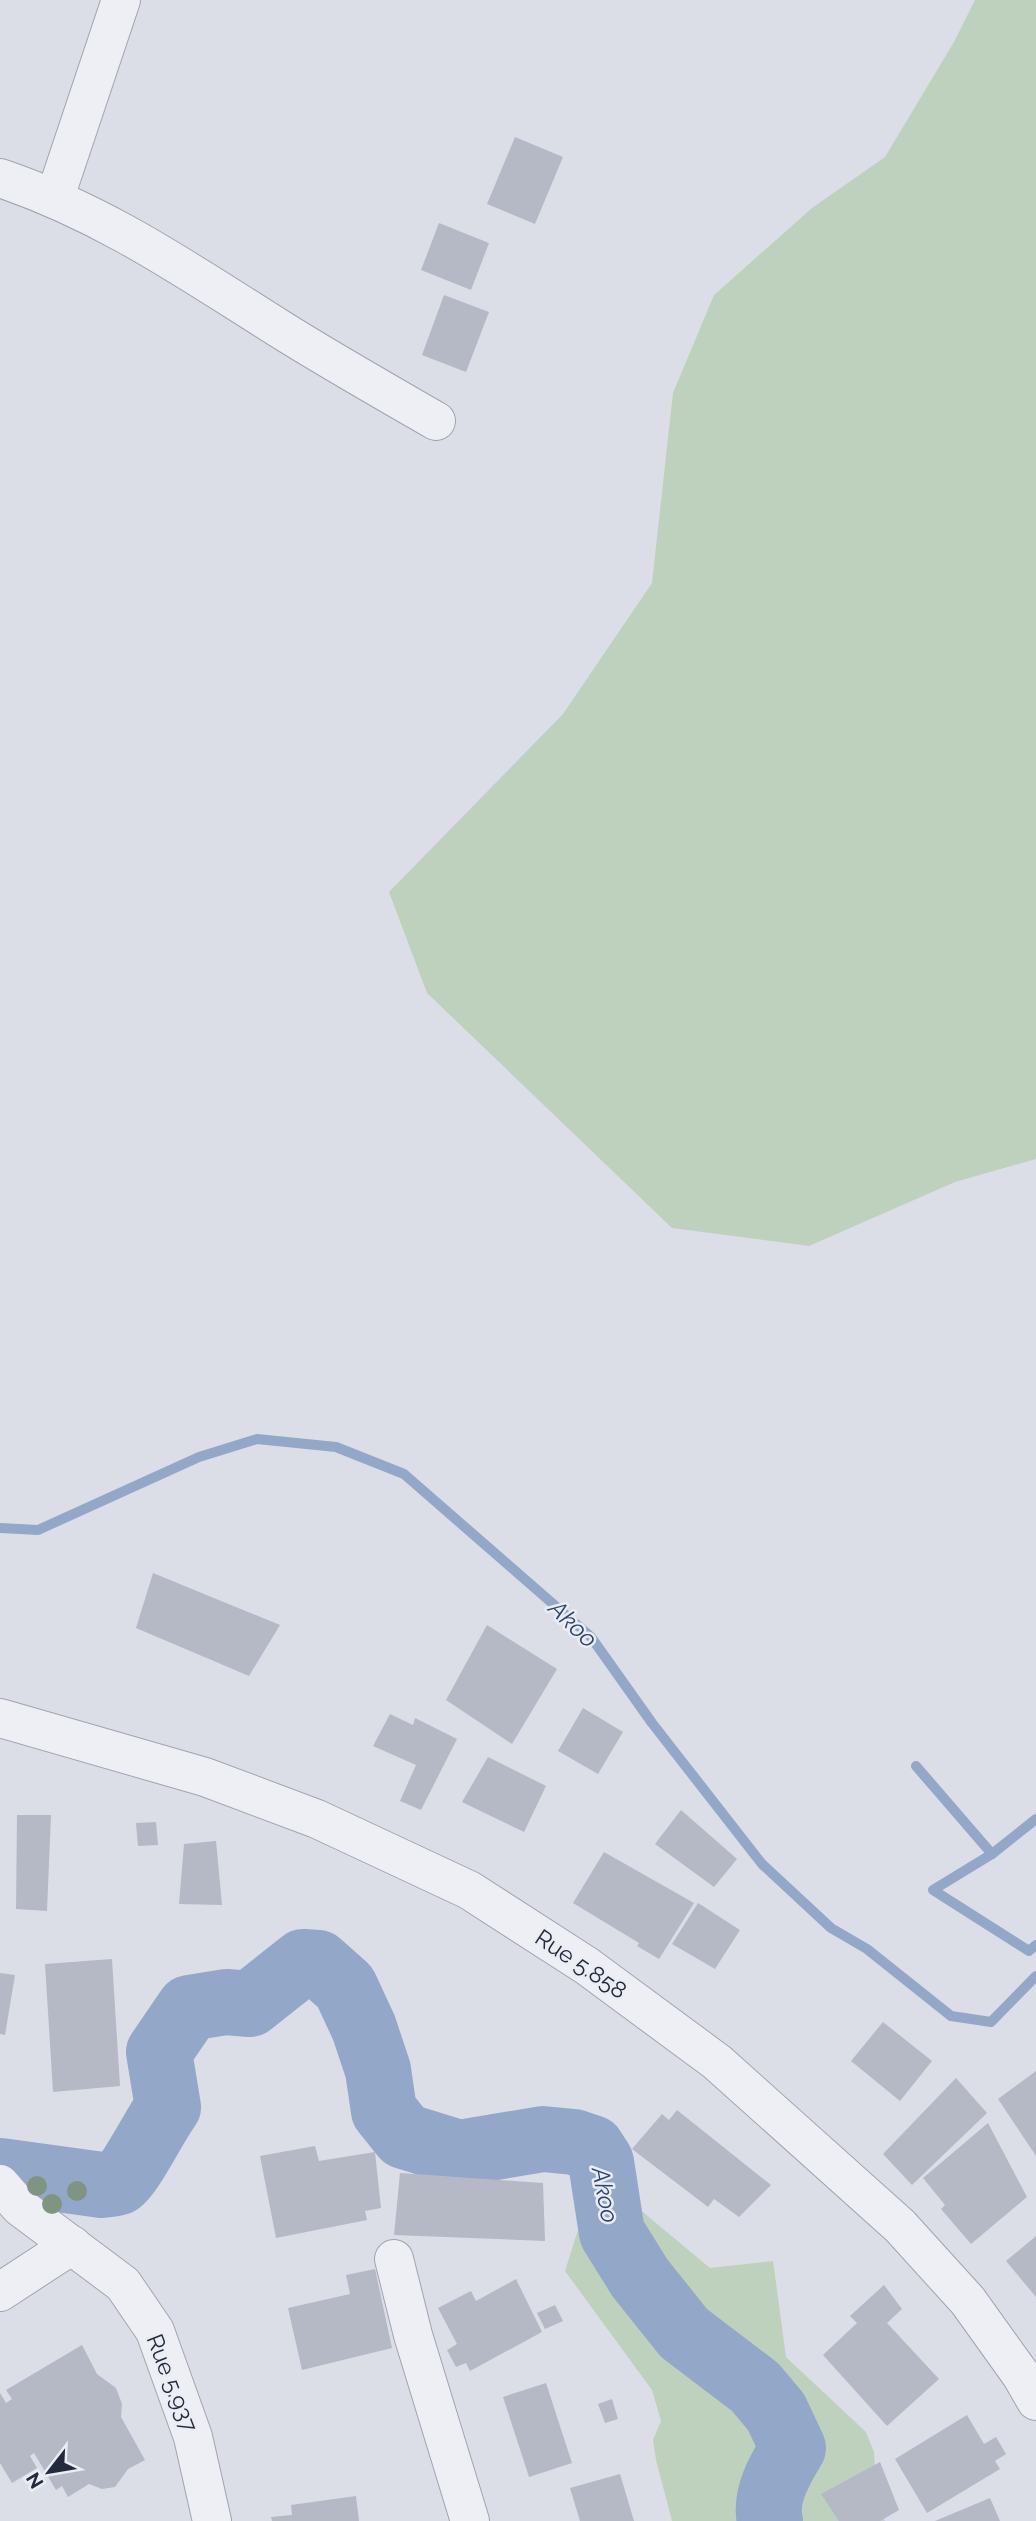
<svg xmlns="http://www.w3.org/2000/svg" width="1036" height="2521" viewBox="0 0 1036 2521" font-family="Raleway,sans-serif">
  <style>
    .green { fill: #bed1bc }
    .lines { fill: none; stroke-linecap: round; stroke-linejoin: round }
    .stream { stroke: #93a7c9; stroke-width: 10 }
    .river { stroke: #93a7c9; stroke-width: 66 }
    .building { fill: #b5b9c6 }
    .minor-casing { stroke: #a0a4b0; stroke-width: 40 }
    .minor { stroke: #eeeff5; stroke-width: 38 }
    .tree { fill: #7f9582 }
    .labels { text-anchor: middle; stroke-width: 5; stroke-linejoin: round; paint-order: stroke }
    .street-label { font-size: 23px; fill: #242a3d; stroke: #eaedf4 }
    .water-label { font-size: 24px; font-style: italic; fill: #2d4473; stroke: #eaedf4 }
  </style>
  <rect width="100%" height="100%" fill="#dbdee6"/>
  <g class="green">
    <path d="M975,0H1036V1159L955,1182L809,1246L672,1228L427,993L389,892L563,714L652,583L673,393L714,295L812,208L885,157L954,42Z"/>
    <path d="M596,2173L710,2268L773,2261L786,2357L866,2432L874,2452L877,2499L885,2521H672L656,2460L653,2440L661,2421L652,2390L565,2271Z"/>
  </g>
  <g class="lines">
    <g class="stream">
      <path d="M0,1528L38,1530L199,1457L257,1439L336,1447L404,1474L591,1637L652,1723L762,1864L831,1928L867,1949L951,2016L991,2022L1036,1976"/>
      <path d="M916,1766L992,1854"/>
      <path d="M1036,1819L992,1854L933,1890L1029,1951L1036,1945"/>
    </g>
    <path class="river" d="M0,2171L102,2185C106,2184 114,2184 119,2182C129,2177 156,2123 168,2107L159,2052L189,2008L226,2002L250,2004L303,1962L318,1963L345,1987L364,2028L378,2070L384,2111L404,2136L459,2153L543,2139L574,2142L592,2148L601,2162L612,2233L640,2278L684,2333L755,2387L776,2412L793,2448C780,2469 764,2496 770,2521"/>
  </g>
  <g class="building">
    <path d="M515,137L563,157L535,224L487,204Z"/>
    <path d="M439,223L489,243L471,290L421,270Z"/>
    <path d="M444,295L489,312L466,372L422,355Z"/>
    <path d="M153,1573L280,1625L249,1676L136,1628Z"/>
    <path d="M487,1625L557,1669L512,1744L446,1700Z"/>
    <path d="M583,1708L623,1732L598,1774L558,1751Z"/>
    <path d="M390,1714L413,1725L415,1718L457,1739L421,1810L400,1801L416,1765L373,1746Z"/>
    <path d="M488,1757L546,1786L524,1832L462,1802Z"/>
    <path d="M681,1810L737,1859L714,1887L655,1844Z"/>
    <path d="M17,1815H51L47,1911L16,1909Z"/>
    <path d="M156,1822L158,1845L138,1846L136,1823Z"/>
    <path d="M216,1841L222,1905L179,1904L184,1844Z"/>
    <path d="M604,1852L694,1903L659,1959L637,1946L639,1943L573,1903Z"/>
    <path d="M698,1903L740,1930L715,1969L672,1944Z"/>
    <path d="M112,1959L120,2086L53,2092L45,1964Z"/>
    <path d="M0,1973L15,1975L5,2035L0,2034Z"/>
    <path d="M883,2022L932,2061L900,2101L851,2061Z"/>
    <path d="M1036,2071V2156L998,2099Z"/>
    <path d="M956,2078L987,2113L912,2185L883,2154Z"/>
    <path d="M677,2110L771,2185L739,2217L714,2199L708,2207L632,2149L662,2114L669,2120Z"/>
    <path d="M988,2123L1027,2197L971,2244L941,2209L945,2205L923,2178Z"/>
    <path d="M315,2146L319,2161L375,2152L381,2208L365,2211L367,2220L276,2238L260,2156Z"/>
    <path d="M400,2173L543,2183L545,2241L394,2235Z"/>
    <path d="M1036,2236V2297L1006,2261Z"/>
    <path d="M375,2269L392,2348L302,2370L288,2308L350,2294L346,2275Z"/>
    <path d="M516,2279L542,2332L470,2371L466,2363L456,2367L447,2350L457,2344L438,2308L471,2291L476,2301Z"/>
    <path d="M884,2285L902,2309L887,2323L939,2379L887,2426L823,2355L857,2323L850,2316Z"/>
    <path d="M555,2305L563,2321L545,2329L537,2313Z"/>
    <path d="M82,2345L97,2374L116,2388L122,2404L121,2417L145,2460L128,2469L115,2487L102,2489L89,2484L68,2497L62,2486L56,2490L34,2453L30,2456L37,2468L12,2483L0,2463V2393L6,2403L12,2399L6,2390Z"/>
    <path d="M546,2383L572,2463L529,2477L503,2397Z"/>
    <path d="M612,2399L618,2419L605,2423L598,2404Z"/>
    <path d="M967,2415L984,2444L996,2437L1006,2454L995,2461L1000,2469L927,2513L895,2459Z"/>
    <path d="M880,2462L899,2510L880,2521H839L821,2494Z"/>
    <path d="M620,2474L634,2521H580L570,2488Z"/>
    <path d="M356,2496L359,2521H272L271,2517L292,2515L291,2505Z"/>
    <path d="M990,2498L1000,2521H935Z"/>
  </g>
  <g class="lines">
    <g class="minor-casing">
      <g id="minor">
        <path d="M0,178C106,214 186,270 280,329C331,361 384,391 436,421"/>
        <path d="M55,197L121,0"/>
        <path d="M0,1718L205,1777L317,1819L469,1890L587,1966L717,2062L900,2226L968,2301L1021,2375L1036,2401"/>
        <path d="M0,2184L20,2207L123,2284L155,2331L193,2437L212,2521"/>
        <path d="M394,2259L413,2335L470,2521"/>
        <path d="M0,2292L72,2245"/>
      </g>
    </g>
    <use href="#minor" class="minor"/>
  </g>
  <g class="tree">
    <circle cx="37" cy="2186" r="10"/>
    <circle cx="77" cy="2191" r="10"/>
    <circle cx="52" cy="2204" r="10"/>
  </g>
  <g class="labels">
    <g class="street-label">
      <text transform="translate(581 1964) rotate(34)" y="8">Rue 5.858</text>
      <text transform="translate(172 2383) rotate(69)" y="8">Rue 5.937</text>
    </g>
    <g class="water-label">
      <text transform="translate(573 1624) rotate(44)" y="8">Akoo</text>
      <text transform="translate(605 2195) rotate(79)" y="8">Akoo</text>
    </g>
  </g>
  <g transform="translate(49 2472) rotate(239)" stroke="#eaedf4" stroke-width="5" paint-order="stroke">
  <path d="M0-5L12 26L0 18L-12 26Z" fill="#242a3d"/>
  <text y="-10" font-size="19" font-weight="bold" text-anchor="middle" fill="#242a3d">N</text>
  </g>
</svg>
